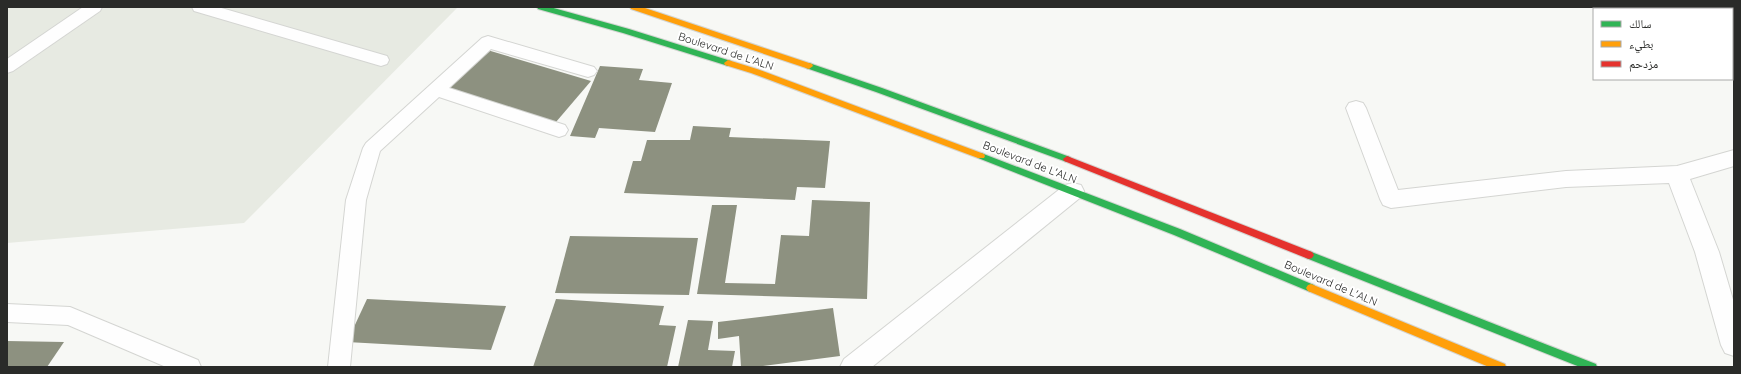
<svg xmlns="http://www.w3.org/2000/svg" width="1741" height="374" viewBox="0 0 1741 374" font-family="Quicksand,'Noto Naskh Arabic',sans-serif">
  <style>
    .built { fill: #e7eae2 }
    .building { fill: #8d9180 }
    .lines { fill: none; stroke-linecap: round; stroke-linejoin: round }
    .lane-casing { stroke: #d4d5d2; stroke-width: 2 }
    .street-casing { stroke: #d4d5d2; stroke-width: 2 }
    .fast-casing { stroke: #d4d5d2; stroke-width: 2 }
    .slow-casing { stroke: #d4d5d2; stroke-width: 2 }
    .jam-casing { stroke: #d4d5d2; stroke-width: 2 }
    .lane { fill: #fefefe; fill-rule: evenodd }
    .street { fill: #fefefe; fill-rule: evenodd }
    .fast { fill: #30b455; fill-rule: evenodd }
    .slow { fill: #ff9f0a; fill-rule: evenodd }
    .jam { fill: #e5322d; fill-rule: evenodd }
    .labels { text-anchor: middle; stroke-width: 4; stroke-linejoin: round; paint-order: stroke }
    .street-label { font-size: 11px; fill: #2a2b29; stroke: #fff }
  </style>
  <rect width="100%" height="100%" fill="#f7f8f5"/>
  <path class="built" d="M7,7H458L244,223L7,243Z"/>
  <g class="building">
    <path d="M484,49L591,81L556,122L446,87Z"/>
    <path d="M600,66L643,69L639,80L672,83L655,132L599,128L595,138L570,136Z"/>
    <path d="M693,126L731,128L729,137L830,141L825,188L797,187L795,200L624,193L633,161H641L647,140H690Z"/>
    <path d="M812,200L870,202L867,299L697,294L712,205H737L725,283L775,284L781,235L809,236Z"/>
    <path d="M570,236L698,238L689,295L555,293Z"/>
    <path d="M367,299L506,306L491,350L347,342Z"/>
    <path d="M556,299L664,306L659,325L676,326L667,367H533Z"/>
    <path d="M833,308L840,356L763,366V367H741L739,336L718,339V322Z"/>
    <path d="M688,320L713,321L708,350L735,351L732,367H678Z"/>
    <path d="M7,341L64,342L47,367H7Z"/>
  </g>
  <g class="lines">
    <g class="lane-casing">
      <g id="lane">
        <path d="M83,7H102L100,11L13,71L7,73V59Z"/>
        <path d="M192,7H218L387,56L389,60L387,64L381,66L194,11Z"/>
        <path d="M1690,7H1707L1708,9H1691Z"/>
        <rect x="1732" y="15" width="2" height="10"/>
        <path d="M488,36L594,67L597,71L594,75L588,77L491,49L449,88L565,125L568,130L565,135L559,137L439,97L380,151L366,200L350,367H328L346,200L363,148L366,143L482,38Z"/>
        <path d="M7,304L70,307L198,360L201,367H166L68,325L7,322Z"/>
      </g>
    </g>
    <g class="street-casing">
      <g id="street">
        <path d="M1356,101L1363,103L1366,108L1398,190L1566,171L1677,166L1734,150V166L1690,179L1719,252L1734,303V356L1725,353L1721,345L1695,252L1669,183L1566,187L1391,208L1383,205L1380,199L1346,108L1349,103Z"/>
        <path d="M1073,183L1081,185L1084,191L1081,197L872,367H840L844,359L1065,185Z"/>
      </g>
    </g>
    <g class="fast-casing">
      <g id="fast">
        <path d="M537,7H550L629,29L731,61L732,63L728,66L725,65L623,33L538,9Z"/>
        <path d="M809,63L882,88L1070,157L1071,159L1067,162L1064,161L876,92L806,68L805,66Z"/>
        <path d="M981,153L1180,229L1314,285L1316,288L1314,291L1311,292L1308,291L1174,235L978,158L977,156Z"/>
        <path d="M1309,251L1596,364L1597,367H1580L1306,258L1304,255L1306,252Z"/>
      </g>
    </g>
    <g class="slow-casing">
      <g id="slow">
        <path d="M630,7H642L812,64L813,66L809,69L806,68L631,9Z"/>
        <path d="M728,60L757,69L984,154L985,156L984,158H978L751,73L725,65L724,63Z"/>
        <path d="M1311,284L1505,364L1506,367H1489L1308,291L1306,288L1308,285Z"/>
      </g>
    </g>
    <g class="jam-casing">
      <path id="jam" d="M1067,156L1312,252L1314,255L1312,258L1309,259L1306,258L1064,161L1063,159Z"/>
    </g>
    <use href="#lane" class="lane"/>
    <use href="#street" class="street"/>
    <use href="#fast" class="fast"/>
    <use href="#slow" class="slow"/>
    <use href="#jam" class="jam"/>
  </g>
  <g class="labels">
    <g class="street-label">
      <text transform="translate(726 51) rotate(18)" y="4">Boulevard de L'ALN</text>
      <text transform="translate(1030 162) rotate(21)" y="4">Boulevard de L'ALN</text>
      <text transform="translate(1331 283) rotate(23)" y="4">Boulevard de L'ALN</text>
    </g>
  </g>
  <rect width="1741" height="374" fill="none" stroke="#2a2b29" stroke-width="16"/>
  <rect x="1593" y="8" width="140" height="72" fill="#ffffff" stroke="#aaaaa9"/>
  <rect x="1601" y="21" width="20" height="6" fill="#30b455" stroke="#aaaaa9"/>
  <text x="1629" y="28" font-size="12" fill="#2a2b29">سالك</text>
  <rect x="1601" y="41" width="20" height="6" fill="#ff9f0a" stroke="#aaaaa9"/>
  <text x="1629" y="48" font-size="12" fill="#2a2b29">بطيء</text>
  <rect x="1601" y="61" width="20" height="6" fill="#e5322d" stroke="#aaaaa9"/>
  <text x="1629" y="68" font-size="12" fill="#2a2b29">مزدحم</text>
</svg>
